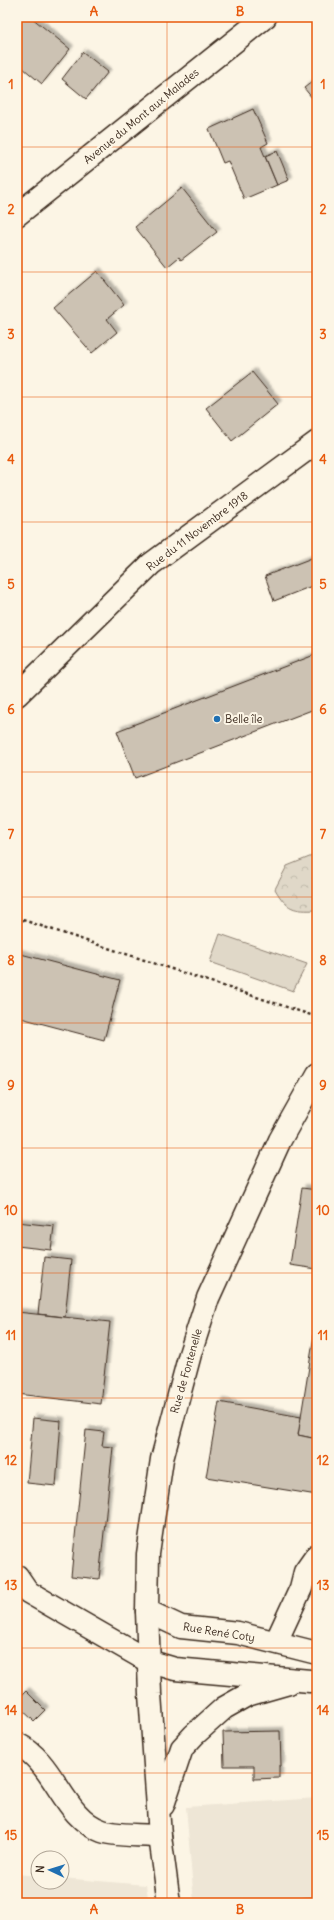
<svg xmlns="http://www.w3.org/2000/svg" width="334" height="1920" viewBox="0 0 334 1920" font-family="Delius,sans-serif">
  <style>
    .built { fill: #eee6d6 }
    .park { fill: url(#park-crowns); stroke: #8e8173 }
    .pitch { fill: #e0d8c8; stroke: #8e8173 }
    .building { fill: #ccc2b3; stroke: #3b2a1e; filter: url(#shadow) }
    .lines { fill: none; stroke-linecap: round; stroke-linejoin: round }
    .minor-casing { stroke: #3b2a1e; stroke-width: 25 }
    .path { stroke: #3b2a1e; stroke-width: 2.5; stroke-dasharray: 3 3; stroke-linecap: butt }
    .minor { stroke: #fcf5e5; stroke-width: 22 }
    .rail-casing { stroke: #3b2a1e; stroke-width: 4.5 }
    .rail { stroke: #fcf5e5; stroke-width: 3; stroke-dasharray: 9; stroke-linecap: butt }
    .grid { fill: none; stroke: #e8590c; stroke-width: 1; stroke-opacity: 0.55 }
    .poi-dot { fill: #1f6fb2; stroke: #fcf5e5; stroke-width: 1.5 }
    .labels { text-anchor: middle; stroke-width: 4; stroke-linejoin: round; paint-order: stroke }
    .street-label { font-size: 11px; fill: #3b2a1e; stroke: #fcf5e5 }
    .poi-label { font-size: 11px; fill: #3b2a1e; stroke: #fcf5e5; text-anchor: start }
    .neatline { fill: none; stroke: #e8590c; stroke-width: 1.5 }
    .grid-label { font-size: 13px; text-anchor: middle; font-weight: bold; fill: #e8590c }
  </style>
  <defs>
    <pattern id="park-crowns" width="20" height="18" patternUnits="userSpaceOnUse"><rect width="20" height="18" fill="#e0d8c8"/><path d="M2 6a3 3 0 1 1 6 0M12 15a3 3 0 1 1 6 0" fill="none" stroke="#c1baab"/></pattern>
    <filter id="shadow"><feDropShadow dx="3.5" dy="-3.5" stdDeviation="1" flood-color="#0004"/></filter>
  </defs>
  <rect width="100%" height="100%" fill="#fcf5e5"/>
  <filter id="ink" filterUnits="userSpaceOnUse"><feTurbulence type="fractalNoise" baseFrequency=".025" numOctaves="2"/><feDisplacementMap in="SourceGraphic" scale="8" xChannelSelector="R" yChannelSelector="G"/><feConvolveMatrix kernelMatrix="1 2 1 2 8 2 1 2 1" color-interpolation-filters="sRGB"/></filter>
  <g filter="url(#ink)">
    <g class="built">
      <path d="M317,1798V1903H194L186,1807Z"/>
      <path d="M17,1874L38,1876V1882H62V1878L146,1885L149,1903H17Z"/>
    </g>
    <path class="park" d="M317,854V910C294,911 287,910 275,889L287,866Z"/>
    <path class="pitch" d="M220,934L307,964L293,991L210,962Z"/>
    <g class="building">
      <path d="M17,17H31L70,49L42,84L17,63Z"/>
      <path d="M119,17H129L124,22Z"/>
      <path d="M83,52L108,72L86,99L62,79Z"/>
      <path d="M317,78V104L304,88Z"/>
      <path d="M253,109L268,143L261,147L277,185L244,199L228,161L223,163L209,129Z"/>
      <path d="M277,151L289,180L277,185L265,156Z"/>
      <path d="M182,188L217,232L181,260L179,257L167,267L135,227Z"/>
      <path d="M97,271L124,305L107,319L117,332L92,353L53,308Z"/>
      <path d="M252,372L278,404L232,441L206,408Z"/>
      <path d="M317,556V584L274,601L265,576Z"/>
      <path d="M317,654V708L135,778L117,731Z"/>
      <path d="M17,953L120,980L104,1040L17,1017Z"/>
      <path d="M302,1188L317,1190V1269L290,1265Z"/>
      <path d="M17,1222L54,1226L51,1250L17,1246Z"/>
      <path d="M44,1257L71,1260L65,1317L38,1314Z"/>
      <path d="M17,1312L110,1322L101,1404L17,1394Z"/>
      <path d="M317,1317V1439L298,1435Z"/>
      <path d="M219,1402L301,1417L298,1435L317,1439V1495L206,1477Z"/>
      <path d="M33,1418L61,1421L56,1486L27,1483Z"/>
      <path d="M86,1430L104,1432L102,1446L113,1447L99,1579L71,1576Z"/>
      <path d="M26,1691L45,1710L34,1721L17,1705V1700Z"/>
      <path d="M280,1731L281,1766H279V1778L254,1779V1766H224L223,1732Z"/>
    </g>
    <g class="lines">
      <g class="minor-casing">
        <g id="minor">
          <path d="M17,215L265,17"/>
          <path d="M17,695L151,564L317,442"/>
          <path d="M17,1576L28,1592L148,1661L175,1669L310,1681"/>
          <path d="M147,1611L181,1627L238,1633L317,1653"/>
          <path d="M276,1642L301,1588L305,1572L317,1555"/>
          <path d="M17,1744C56,1763 62,1817 102,1831C116,1836 145,1835 160,1836"/>
          <path d="M163,1805L182,1748L194,1735L224,1708L247,1695L289,1683"/>
          <path d="M169,1903L160,1836L150,1694L147,1611L148,1554L162,1459L190,1354L208,1298L280,1140L317,1074"/>
        </g>
      </g>
      <path class="path" d="M17,918L317,1017"/>
      <use href="#minor" class="minor"/>
      <g class="rail-casing">
        <path id="rail" d="M263,1903L317,1899"/>
      </g>
      <use href="#rail" class="rail"/>
    </g>
  </g>
  <path class="grid" d="M167,17V1903M17,147H317M17,272H317M17,397H317M17,522H317M17,647H317M17,772H317M17,897H317M17,1023H317M17,1148H317M17,1273H317M17,1398H317M17,1523H317M17,1648H317M17,1773H317"/>
  <circle class="poi-dot" cx="217" cy="719" r="4"/>
  <g class="labels">
    <g class="street-label">
      <text transform="translate(141 116) rotate(-39)" y="4">Avenue du Mont aux Malades</text>
      <text transform="translate(197 531) rotate(-37)" y="4">Rue du 11 Novembre 1918</text>
      <text transform="translate(186 1371) rotate(-74)" y="4">Rue de Fontenelle</text>
      <text transform="translate(219 1632) rotate(9)" y="4">Rue René Coty</text>
    </g>
    <g class="poi-label">
      <text x="225" y="723">Belle île</text>
    </g>
  </g>
  <rect width="334" height="1920" fill="none" stroke="#fcf5e5" stroke-width="44"/>
  <g transform="translate(50 1870) rotate(274)"><circle r="19" fill="#fcf5e5" stroke="#afa495"/>
  <path d="M0-3L7 15L0 10L-7 15Z" fill="#1f6fb2"/>
  <text y="-6" font-size="11" font-weight="bold" text-anchor="middle" fill="#3b2a1e">N</text>
  </g>
  <rect x="22" y="22" width="290" height="1876" class="neatline"/>
  <g class="grid-label">
    <text x="94" y="16">A</text>
    <text x="240" y="16">B</text>
    <text x="11" y="89">1</text>
    <text x="323" y="89">1</text>
    <text x="11" y="214">2</text>
    <text x="323" y="214">2</text>
    <text x="11" y="339">3</text>
    <text x="323" y="339">3</text>
    <text x="11" y="464">4</text>
    <text x="323" y="464">4</text>
    <text x="11" y="589">5</text>
    <text x="323" y="589">5</text>
    <text x="11" y="714">6</text>
    <text x="323" y="714">6</text>
    <text x="11" y="839">7</text>
    <text x="323" y="839">7</text>
    <text x="11" y="965">8</text>
    <text x="323" y="965">8</text>
    <text x="11" y="1090">9</text>
    <text x="323" y="1090">9</text>
    <text x="11" y="1215">10</text>
    <text x="323" y="1215">10</text>
    <text x="11" y="1340">11</text>
    <text x="323" y="1340">11</text>
    <text x="11" y="1465">12</text>
    <text x="323" y="1465">12</text>
    <text x="11" y="1590">13</text>
    <text x="323" y="1590">13</text>
    <text x="11" y="1715">14</text>
    <text x="323" y="1715">14</text>
    <text x="11" y="1840">15</text>
    <text x="323" y="1840">15</text>
    <text x="94" y="1914">A</text>
    <text x="240" y="1914">B</text>
  </g>
</svg>
